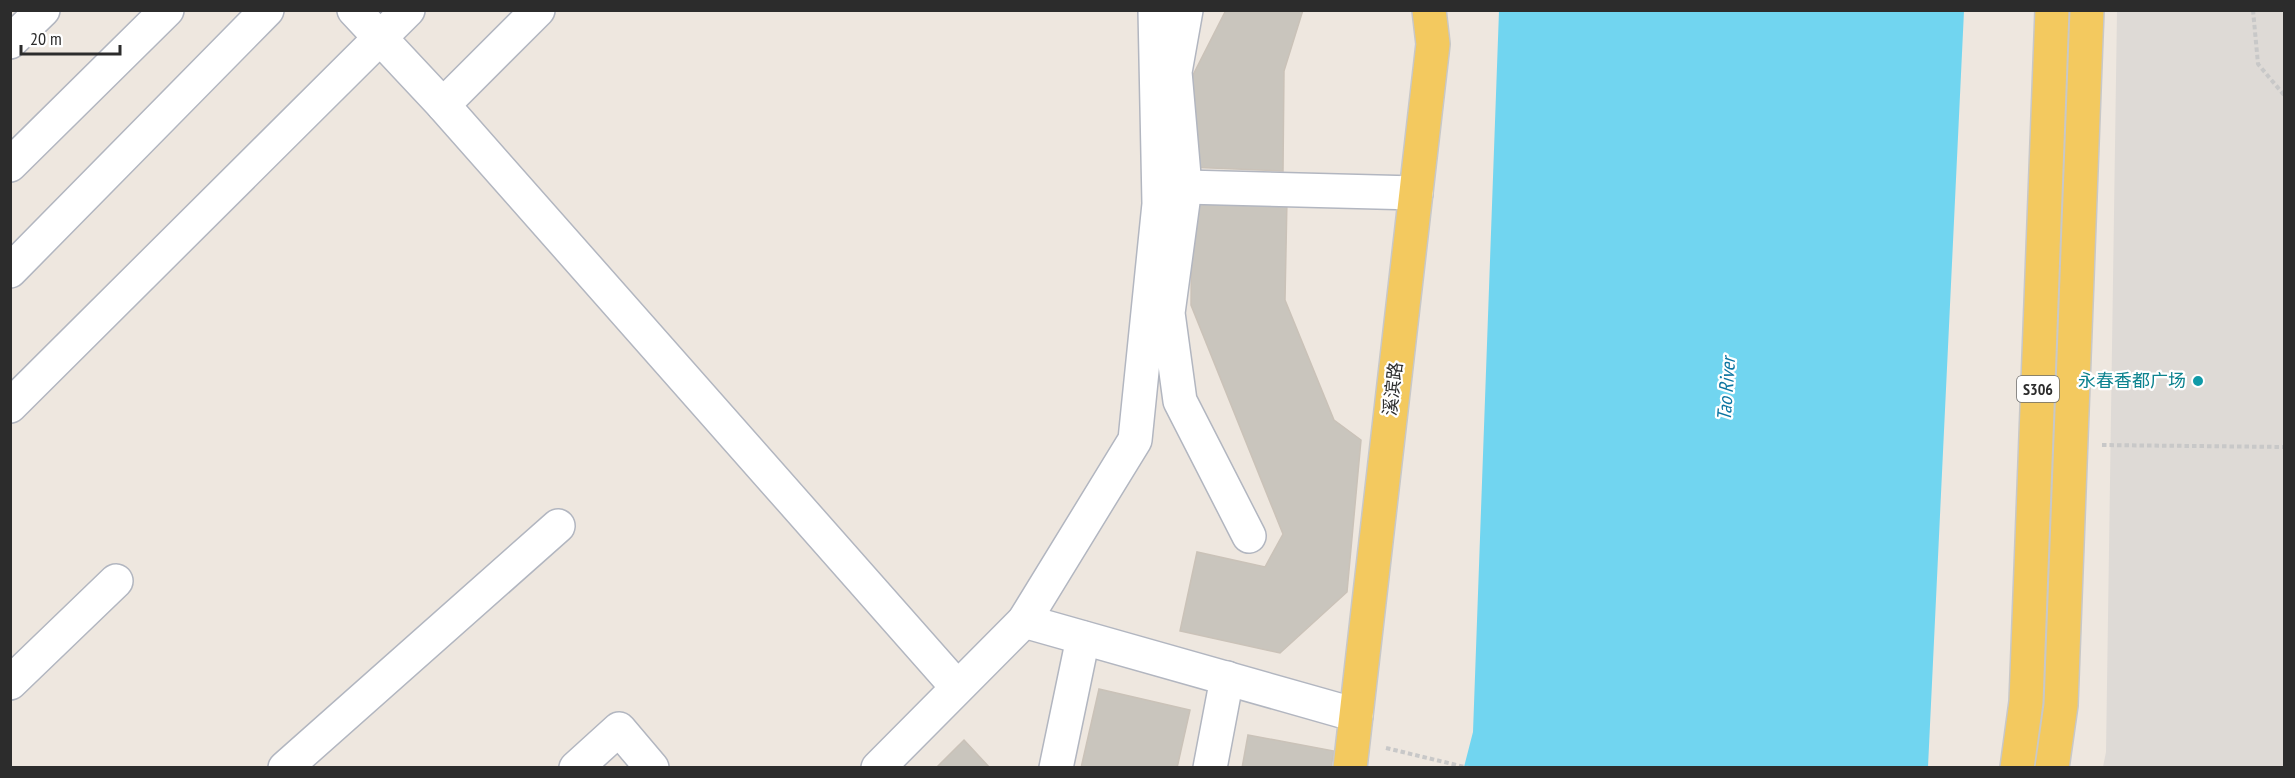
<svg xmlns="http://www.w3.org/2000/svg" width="2295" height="778" viewBox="0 0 2295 778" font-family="'PT Sans Narrow','Noto Sans SC',sans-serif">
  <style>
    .plaza { fill: #dedad6 }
    .water { fill: #71d5f0 }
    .building { fill: #c9c5bd; stroke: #cac2b8; stroke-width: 1.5 }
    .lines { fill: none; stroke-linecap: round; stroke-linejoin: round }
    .minor-casing { stroke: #b2b6c0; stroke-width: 36 }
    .major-casing { stroke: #c8c8c8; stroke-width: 36 }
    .path { stroke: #c8c8c8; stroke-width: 4; stroke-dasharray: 4.5 3; stroke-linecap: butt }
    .minor { stroke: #fff; stroke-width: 33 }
    .major { stroke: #f3c95f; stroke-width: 33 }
    .culture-dot { fill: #0f9aa8; stroke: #fff; stroke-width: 2 }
    .labels { text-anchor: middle; stroke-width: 4.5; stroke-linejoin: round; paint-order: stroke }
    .shield { fill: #fff; stroke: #6b6b6b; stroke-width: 1.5 }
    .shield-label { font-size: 16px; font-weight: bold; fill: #2c2c2c }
    .culture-label { font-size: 18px; fill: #0d838f; stroke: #fff; text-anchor: end }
    .street-label { font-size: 18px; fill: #2c2c2c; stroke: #fff }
    .water-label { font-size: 20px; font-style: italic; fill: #0c75a1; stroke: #fff }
  </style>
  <rect width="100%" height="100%" fill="#eee7df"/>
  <path class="plaza" d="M2117,11H2284V767H2103L2106,752Z"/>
  <path class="water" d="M1499,11H1964L1928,767H1464L1473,732Z"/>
  <g class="building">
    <path d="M1226,10H1303L1284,71L1283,171L1188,167L1191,79Z"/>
    <path d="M1192,198L1287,199L1285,300L1334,420L1361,440L1347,592L1280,653L1180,631L1197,552L1265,567L1283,534L1191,305Z"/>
    <path d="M1099,689L1190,710L1177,768H1081Z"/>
    <path d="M1248,735L1334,751L1331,768H1242Z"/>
    <path d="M964,740L990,768H936Z"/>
  </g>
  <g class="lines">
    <g class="minor-casing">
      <g id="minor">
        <path d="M354,10L443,105L957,687"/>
        <path d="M1186,10L1175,72L1185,187L1168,313L1180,401L1249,536"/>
        <path d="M10,42L43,10"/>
        <path d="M443,105L538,10"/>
        <path d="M10,165L167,10"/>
        <path d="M1185,187L1416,193"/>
        <path d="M10,271L267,10"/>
        <path d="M10,406L408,10"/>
        <path d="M1024,621L1356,715"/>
        <path d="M10,683L116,581"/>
        <path d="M285,768L558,526"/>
        <path d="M576,768L619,729L652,768"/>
        <path d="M878,768L1024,621L1135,440L1159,204L1155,10"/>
        <path d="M1056,768L1083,638"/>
        <path d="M1210,768L1227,678"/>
      </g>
    </g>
    <g class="major-casing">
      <g id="major">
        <path d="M1350,768L1433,44L1429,10"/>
        <path d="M2017,768L2026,702L2052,10"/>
        <path d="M2052,768L2061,705L2087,10"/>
      </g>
    </g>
    <g class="path">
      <path d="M2253,10L2258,64L2284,95"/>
      <path d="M2102,445L2284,447"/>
      <path d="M1386,748L1469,768"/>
    </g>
    <use href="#minor" class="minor"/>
    <use href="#major" class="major"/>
  </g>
  <circle class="culture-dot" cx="2198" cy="381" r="6"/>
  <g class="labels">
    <rect class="shield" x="2017" y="376" width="42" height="26" rx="4.5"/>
    <g class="shield-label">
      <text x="2038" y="395">S306</text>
    </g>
    <g class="culture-label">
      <text x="2186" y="387">永春香都广场</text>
    </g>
    <g class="street-label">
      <text transform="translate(1393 389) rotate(-83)" y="6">溪滨路</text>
    </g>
    <g class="water-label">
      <text transform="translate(1726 389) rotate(-86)" y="7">Tao River</text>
    </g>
  </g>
  <rect width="2295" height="778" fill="none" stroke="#2c2c2c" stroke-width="24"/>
  <path d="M21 45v9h99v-9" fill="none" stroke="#2c2c2c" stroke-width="3"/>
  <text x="30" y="45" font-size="18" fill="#2c2c2c" stroke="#ffffff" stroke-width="4.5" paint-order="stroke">20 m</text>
</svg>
